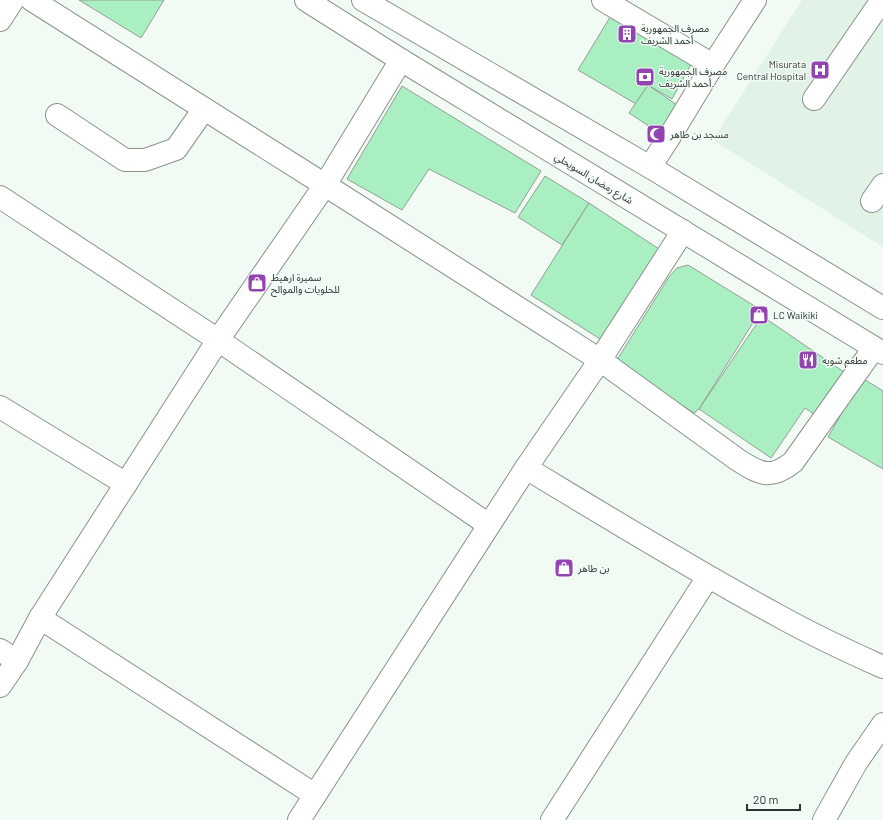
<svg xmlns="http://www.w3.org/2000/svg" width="883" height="820" viewBox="0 0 883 820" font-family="Barlow,'Noto Sans Arabic',sans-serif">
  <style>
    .built { fill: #e1f2e6 }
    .building { fill: #a9efc1; stroke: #949e97 }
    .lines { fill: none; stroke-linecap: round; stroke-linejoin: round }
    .minor-casing { stroke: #89928b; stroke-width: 24 }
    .major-casing { stroke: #89928b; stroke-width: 24 }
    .minor { stroke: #fff; stroke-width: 22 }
    .major { stroke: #fff; stroke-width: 22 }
    .labels { text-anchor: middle; stroke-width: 3; stroke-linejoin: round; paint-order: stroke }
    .poi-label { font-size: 10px; fill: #2f3330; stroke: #f1fbf4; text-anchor: start }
    .street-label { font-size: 10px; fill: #2f3330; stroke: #f1fbf4 }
  </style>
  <rect width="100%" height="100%" fill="#f1fbf4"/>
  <path class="built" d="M802,0H883V247L713,140Z"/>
  <g class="building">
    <path d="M79,0H164L141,38Z"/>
    <path d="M615,9L694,59L672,99L648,85L636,104L578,70Z"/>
    <path d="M648,85L677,105L661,134L629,113Z"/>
    <path d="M402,86L541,171L515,213L429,169L402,210L347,179Z"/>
    <path d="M545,176L589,203L562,245L518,217Z"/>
    <path d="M589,203L659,249L600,339L531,295Z"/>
    <path d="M688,265L761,310L699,409L694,413L615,363L669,277L677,268Z"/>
    <path d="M762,316L847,374L818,417L805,408L771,458L699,409Z"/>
    <path d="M862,378L883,391V469L828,437Z"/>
  </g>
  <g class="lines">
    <g class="minor-casing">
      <g id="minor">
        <path d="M32,0L325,185L600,360L738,460C760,474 771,480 793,462L874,348"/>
        <path d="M603,0L713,65"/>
        <path d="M0,20L13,0"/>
        <path d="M814,99L882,0"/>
        <path d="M57,115L125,160H145L176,149L204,109"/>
        <path d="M650,167L670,136L713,65L755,0"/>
        <path d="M0,197L218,340L489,525"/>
        <path d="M872,201L883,185"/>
        <path d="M0,407L126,484"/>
        <path d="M526,468C609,518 692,569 777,615C811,634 847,651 883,667"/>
        <path d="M40,618L315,795"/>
        <path d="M0,650L17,661"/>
        <path d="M0,686L17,661L40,618L218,340L325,185L401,60"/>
        <path d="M299,820L526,468L600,360L683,231"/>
        <path d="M552,820L708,577"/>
        <path d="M824,820L856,763L883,724"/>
      </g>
    </g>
    <g class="major-casing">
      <g id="major">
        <path d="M306,0L401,60L883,353"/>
        <path d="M363,0L650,167L883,308"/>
      </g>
    </g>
    <use href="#minor" class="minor"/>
    <use href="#major" class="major"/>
  </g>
  <defs>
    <g id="building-square" transform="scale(1)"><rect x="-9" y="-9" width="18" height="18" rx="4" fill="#9343b2" stroke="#f1fbf4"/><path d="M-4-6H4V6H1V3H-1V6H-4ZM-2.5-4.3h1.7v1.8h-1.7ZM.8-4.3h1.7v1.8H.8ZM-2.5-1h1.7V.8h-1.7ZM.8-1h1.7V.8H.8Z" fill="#fff"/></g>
    <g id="hospital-square" transform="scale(1)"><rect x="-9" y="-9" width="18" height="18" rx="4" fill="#9343b2" stroke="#f1fbf4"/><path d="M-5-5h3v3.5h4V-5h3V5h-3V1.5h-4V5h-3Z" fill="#fff"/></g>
    <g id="bank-square" transform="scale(1)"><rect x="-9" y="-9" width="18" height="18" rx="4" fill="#9343b2" stroke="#f1fbf4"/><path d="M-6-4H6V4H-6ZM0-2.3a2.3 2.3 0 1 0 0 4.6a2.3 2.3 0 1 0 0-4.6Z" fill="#fff"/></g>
    <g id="mosque-square" transform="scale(1)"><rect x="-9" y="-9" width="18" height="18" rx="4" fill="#9343b2" stroke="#f1fbf4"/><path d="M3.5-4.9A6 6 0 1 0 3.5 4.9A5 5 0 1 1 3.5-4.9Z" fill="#fff"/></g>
    <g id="shop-square" transform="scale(1)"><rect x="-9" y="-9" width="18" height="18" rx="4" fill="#9343b2" stroke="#f1fbf4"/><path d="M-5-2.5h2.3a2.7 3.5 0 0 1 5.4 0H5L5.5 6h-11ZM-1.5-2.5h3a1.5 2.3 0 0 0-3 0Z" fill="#fff"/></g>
    <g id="restaurant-square" transform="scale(1)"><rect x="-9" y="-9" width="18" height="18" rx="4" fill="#9343b2" stroke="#f1fbf4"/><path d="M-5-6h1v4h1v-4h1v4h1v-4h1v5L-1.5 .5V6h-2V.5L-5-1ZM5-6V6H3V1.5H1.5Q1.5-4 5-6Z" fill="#fff"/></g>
  </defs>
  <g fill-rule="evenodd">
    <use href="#building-square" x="627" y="34"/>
    <use href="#hospital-square" x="820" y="70"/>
    <use href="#bank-square" x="645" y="77"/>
    <use href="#mosque-square" x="656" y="134"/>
    <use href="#shop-square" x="257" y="283"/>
    <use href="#shop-square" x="759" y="315"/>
    <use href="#restaurant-square" x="808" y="360"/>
    <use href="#shop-square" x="564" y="568"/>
  </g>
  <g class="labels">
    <g class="poi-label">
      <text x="641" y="32">مصرف الجمهورية<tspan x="641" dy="12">أحمد الشريف</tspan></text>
      <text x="806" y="68" text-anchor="end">Misurata<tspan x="806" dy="12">Central Hospital</tspan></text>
      <text x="659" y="75">مصرف الجمهورية<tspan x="659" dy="12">أحمد الشريف.</tspan></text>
      <text x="670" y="138">مسجد بن طاهر</text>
      <text x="271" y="281">سميرة ارهيط<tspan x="271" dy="12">للحلويات والموالح</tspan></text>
      <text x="773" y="319">LC Waikiki</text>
      <text x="822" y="364">مطعم شويه</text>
      <text x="578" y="572">بن طاهر</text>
    </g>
    <g class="street-label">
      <text transform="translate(594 178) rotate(31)" y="4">شارع رمضان السويحلي</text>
    </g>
  </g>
  <path d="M747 804v6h53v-6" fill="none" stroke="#2f3330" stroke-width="2"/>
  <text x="753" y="804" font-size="12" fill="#2f3330" stroke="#f1fbf4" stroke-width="3" paint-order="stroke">20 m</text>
</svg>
